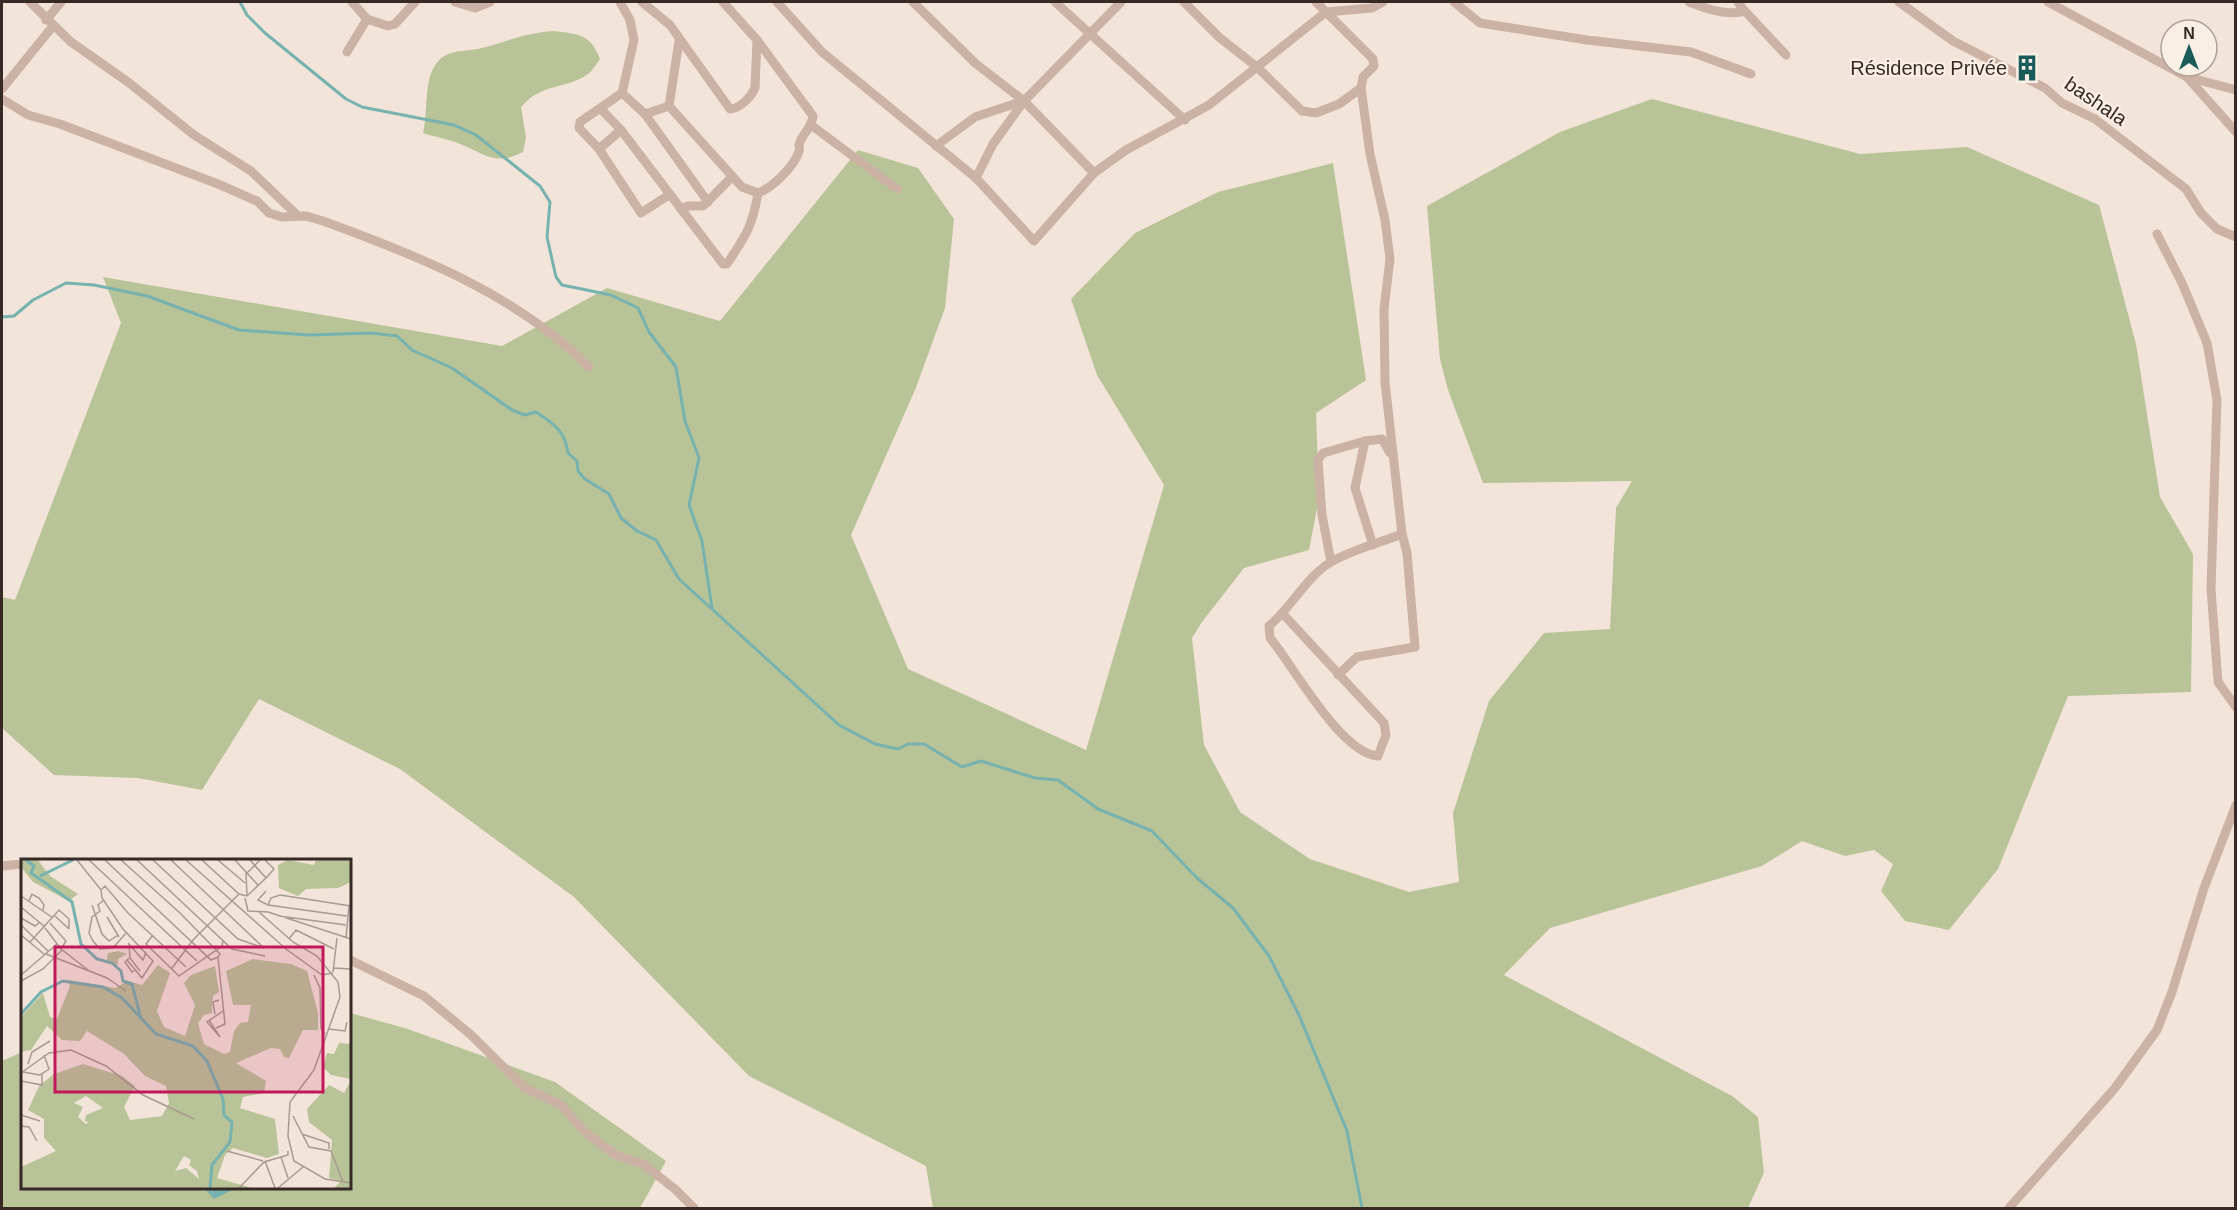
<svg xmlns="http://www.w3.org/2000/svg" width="2237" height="1210" viewBox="0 0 2237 1210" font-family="Helvetica,sans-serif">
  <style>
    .green { fill: #b9c398 }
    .water { fill: #76b2af }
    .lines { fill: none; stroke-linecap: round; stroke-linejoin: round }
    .stream { stroke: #76b2af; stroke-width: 3 }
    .minor { stroke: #ccb2a4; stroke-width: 9 }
    .labels { text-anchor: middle; stroke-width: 4.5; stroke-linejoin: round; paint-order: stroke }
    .poi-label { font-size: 20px; fill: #372a26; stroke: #faefe5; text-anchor: end }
    .street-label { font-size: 20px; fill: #372a26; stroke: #faefe5 }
    .inset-river { fill: none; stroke: #76b2af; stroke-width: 3 }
    .inset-road { fill: none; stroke: #a89a91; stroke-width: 1.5 }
    .view { fill: #c2185b; fill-opacity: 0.15; stroke: #c2185b; stroke-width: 3 }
    .inset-edge { fill: none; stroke: #372a26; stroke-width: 3 }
  </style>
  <rect width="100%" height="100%" fill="#f3e4d9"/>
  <g class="green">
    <path d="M554,31C578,34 591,34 600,59C597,63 593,70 588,74C565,90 543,82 521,107L526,138L523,152C495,166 487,155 460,144C449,139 435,137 423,133C428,112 424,87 433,69C444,47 463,53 482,48C510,41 523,33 554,31Z"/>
    <path d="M1652,99L1860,154L1967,147L2099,205L2136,344L2160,497L2193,554L2191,692L2068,696L1998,869L1949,930L1905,921L1881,891L1893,864L1874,850L1845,856L1802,841L1762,866L1550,928L1504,975L1732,1096L1758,1117L1764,1173L1748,1208H933L926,1166L749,1076L574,897L400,769L259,699L202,790L138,778L54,775L2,728V597L15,600L121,323L103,277L502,346L607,288L720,321L858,150L918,168L954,219L945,308L915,390L851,535L908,669L1086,750L1164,485L1097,375L1071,299L1135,233L1218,192L1333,163L1366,380L1316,413L1319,498L1309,550L1244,568L1202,622L1192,638L1204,745L1240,812L1310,859L1409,892L1459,882L1453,813L1489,701L1544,633L1610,629L1616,508L1632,481L1483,483L1448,390L1440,359L1427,206L1560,132Z"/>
    <path d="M350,1013L405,1028L555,1082L666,1161L640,1208H2V1061L22,1052V1188H350Z"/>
  </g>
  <path class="water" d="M204,1188H236L214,1199Z"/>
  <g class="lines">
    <g class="stream">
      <path d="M240,2L247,15L265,33L346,99L362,107L454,125L476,135L540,186L550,202L547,237L556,277L562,285L611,295L638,308L649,332L676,367L685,421L699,458L689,505L702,541L712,608"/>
      <path d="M2,317L14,316L33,300L66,283L94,285L147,296L239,330L308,335L371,333L397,336L412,350L452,368L512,410L525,415L536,412C554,424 565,431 568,453L577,461L578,471L585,479L609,494L621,518L637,531L656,540L679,579L839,725L875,744L898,749L908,744H924L962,767L981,761L1035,778L1058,780L1098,809L1152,831L1197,878L1233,908L1269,956L1299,1015L1347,1131L1362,1208"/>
    </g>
    <g class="minor">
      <path d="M30,2L71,42L128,82L194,135L251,171L298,216"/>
      <path d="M352,2L367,19L388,26L395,24L415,2"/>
      <path d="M455,2L475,8L490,2"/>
      <path d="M620,2L630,20L634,40L622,93"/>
      <path d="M642,2L670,25L730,109C741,108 751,97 755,88L757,40"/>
      <path d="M777,2L822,52L976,178L1034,241L1094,173L1126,150L1209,105L1326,12L1372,8L1383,2"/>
      <path d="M913,2L975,63L1024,101L1094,173"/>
      <path d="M1055,2L1185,120"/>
      <path d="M1184,2L1220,38L1257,67L1302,111L1316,113L1339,104L1361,88L1370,154L1385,220L1390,259L1384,309L1385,382L1402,534L1407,553L1415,647L1357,657L1338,675"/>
      <path d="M1316,2L1373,59L1374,66L1363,77L1361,88"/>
      <path d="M1454,2L1480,23L1587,40L1691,52L1751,74"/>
      <path d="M1689,2C1705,8 1723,15 1741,12L1742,8L1738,2"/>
      <path d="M1899,2L1953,41L2045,88L2062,103L2095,119L2186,189L2201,213L2217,229L2236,237"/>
      <path d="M2048,2L2187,77L2236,132"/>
      <path d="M1742,8L1786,55"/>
      <path d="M46,20L61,2"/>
      <path d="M679,41L669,106L742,187L758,193C772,188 795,166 799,151C801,143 797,150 800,142C804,132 812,127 813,116L757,40L723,2"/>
      <path d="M347,52L367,19"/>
      <path d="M2187,77L2236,90"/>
      <path d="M2,89L53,26"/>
      <path d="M622,93L580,122L579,128L599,149L641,213L669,195"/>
      <path d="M622,93L645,114L708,202"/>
      <path d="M2,99L28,115L60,124L218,184L257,201L269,213L282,217L306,216L323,221C419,256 516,294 589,367"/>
      <path d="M601,109L621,130L723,264H727C746,235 752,228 758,193"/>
      <path d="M645,114L669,106"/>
      <path d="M811,125L897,189"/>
      <path d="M936,146L975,117L1023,101"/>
      <path d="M599,149L621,130"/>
      <path d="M976,178L993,144L1024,101L1121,2"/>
      <path d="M681,209L688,206H703L732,177"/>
      <path d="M2157,234L2182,283L2207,343L2217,400L2211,589L2218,682L2236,707"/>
      <path d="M1373,545L1355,488L1365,441L1382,439L1390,453"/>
      <path d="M1331,562L1322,515L1318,460L1323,453L1365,441"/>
      <path d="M1283,614L1384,723L1386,735L1378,756C1340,753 1293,665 1270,638L1269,626C1292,607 1306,577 1331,562C1352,550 1379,543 1402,534"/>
      <path d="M2,866L22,864"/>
      <path d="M350,960L424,996L470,1034L525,1088L561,1105L585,1132L606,1148L618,1156L643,1164L675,1189L694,1208"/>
      <path d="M2009,1208L2115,1088L2157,1030L2172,992L2204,888L2236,805"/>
    </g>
  </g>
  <defs>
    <g id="building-bare" transform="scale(2.07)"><path d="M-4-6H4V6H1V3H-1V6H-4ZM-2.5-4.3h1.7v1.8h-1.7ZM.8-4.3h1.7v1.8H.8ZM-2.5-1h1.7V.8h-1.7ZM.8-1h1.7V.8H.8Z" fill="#195b59" stroke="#faefe5" stroke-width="2.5" paint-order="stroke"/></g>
  </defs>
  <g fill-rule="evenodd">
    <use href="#building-bare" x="2027" y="68"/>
  </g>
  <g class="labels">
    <g class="poi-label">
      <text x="2007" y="75">Résidence Privée</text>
    </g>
    <g class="street-label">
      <text transform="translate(2096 101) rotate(34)" y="7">bashala</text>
    </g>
  </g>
  <g transform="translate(21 859)">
    <rect width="330" height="330" fill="#f3e4d9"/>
    <path d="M0,1H17L29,17L57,35L48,42L12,23L0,8ZM267,1L293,6L295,1H330V23L317,29L285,30L277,37L258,29L257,6ZM98,92L106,95L97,100V106L85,104L87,94ZM232,100L270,105L286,112L297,154V171H282L268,199L263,198L259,190L250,189L215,204L245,222L243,234L222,238L219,249L254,260L258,295L246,299L212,289L204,296L196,319L231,329H0V308L35,292L23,279V260L7,251L18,227L33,215L62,205L101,217L114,227L103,248L109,261L141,257L148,244L145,227L124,217L103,195L66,172L59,182L41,181L26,167L10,191L0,193V158L22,134L29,158L36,160L49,127L47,121L94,129L107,122L121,126L137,106L149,114L136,152L143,168L164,177L174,146L163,124L170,116L194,107L198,133L192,137L191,154L183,156L177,164L183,185L203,195L209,193L213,172L219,164L227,163L230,146H212L205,112ZM65,237L82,249L65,256L64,262L68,263L65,265L57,258L62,248L53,244ZM163,297L170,301L168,306L176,312L178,320L165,309L154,312ZM318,184L330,185V220L310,216L302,208L306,194L313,195ZM330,221V329H313L320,322L308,319L311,281L288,263L286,250L308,226L323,234Z" fill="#b9c398" fill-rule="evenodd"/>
    <path class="inset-river" d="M5,1L13,7L10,14L51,43L60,85L76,100L91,104L100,112L102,122L111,125L120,160M19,17L52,1M0,155L20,133L42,122L82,128L101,139L135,175L172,187L186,202L202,240L203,256L211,263L209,283L191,306L189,329"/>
    <path class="inset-road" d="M56,1L80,31L84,27L107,54L165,108M68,1L176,102M84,1L190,101L197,98L204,165L195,169M100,1L159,54L199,95L197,98M116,1L211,90L244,97M132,1L217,80L243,89M150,1L243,89M165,1L265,90L301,116L312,114M181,1L218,35L226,37M197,1L224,24M214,1L237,26M244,1L253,10L245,19M80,31L81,39L102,70L132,102L121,119L106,101M245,32L237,41L247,46L326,57M226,36L225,15L239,1M0,37L32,59M226,37L245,19L229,1M224,39L227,52L247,53L330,80M83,41L77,46L79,52L71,58L68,74L72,82L79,90L92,89L105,74M8,42L11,35L18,39L23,46L22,51M71,46L81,75L88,82L97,76M247,46L250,39L259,36L330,47M0,48L24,68M238,53L272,83L296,97L317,123L319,138L293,211L269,243L267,277L273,302L304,320L330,324M34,57L48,70M258,57L325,66M86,58L98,78M0,59L14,67L19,63M29,64L45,82L40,90M0,66L27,92M24,69L40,90L67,111M0,76L24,96M132,76L125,85L158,117L201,87L202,82M325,79L328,47M268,80L275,71L313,90M9,83L38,51L48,60V70M107,84L122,101L125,93M108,86L109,99L119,112M25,95L86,119L105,132M108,99L104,103L111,113L114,111M151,109L172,81L218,35M312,109L330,110M312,113L316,79M0,116L36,85M293,116L299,129L300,169L304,175M0,122L22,110L41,91M194,155L192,143L198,141M188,161L199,178M308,170L324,172L326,163M199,178L186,163L202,152M7,205L11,193L29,182M2,213L19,216L28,210L23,196M0,214L28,194L50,191L85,207L122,236L173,260M0,222L21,226V214M0,256L19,262M272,257L288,288L310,292L322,323M0,267L8,268L16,282M281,275L308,284V290M206,292L242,302M260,298L267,319M244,302L254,329M218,329L243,303L267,296V292M257,329L282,308"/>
    <path class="view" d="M34,88H302V233H34Z"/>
    <rect width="330" height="330" class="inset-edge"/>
  </g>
  <rect width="2237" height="1210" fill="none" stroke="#372a26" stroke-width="6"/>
  <g transform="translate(2189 48)"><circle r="28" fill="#faefe5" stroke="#aca099" stroke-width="1.5"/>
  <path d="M0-4.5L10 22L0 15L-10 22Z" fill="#195b59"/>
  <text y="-9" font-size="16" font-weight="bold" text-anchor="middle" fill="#372a26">N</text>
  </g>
</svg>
